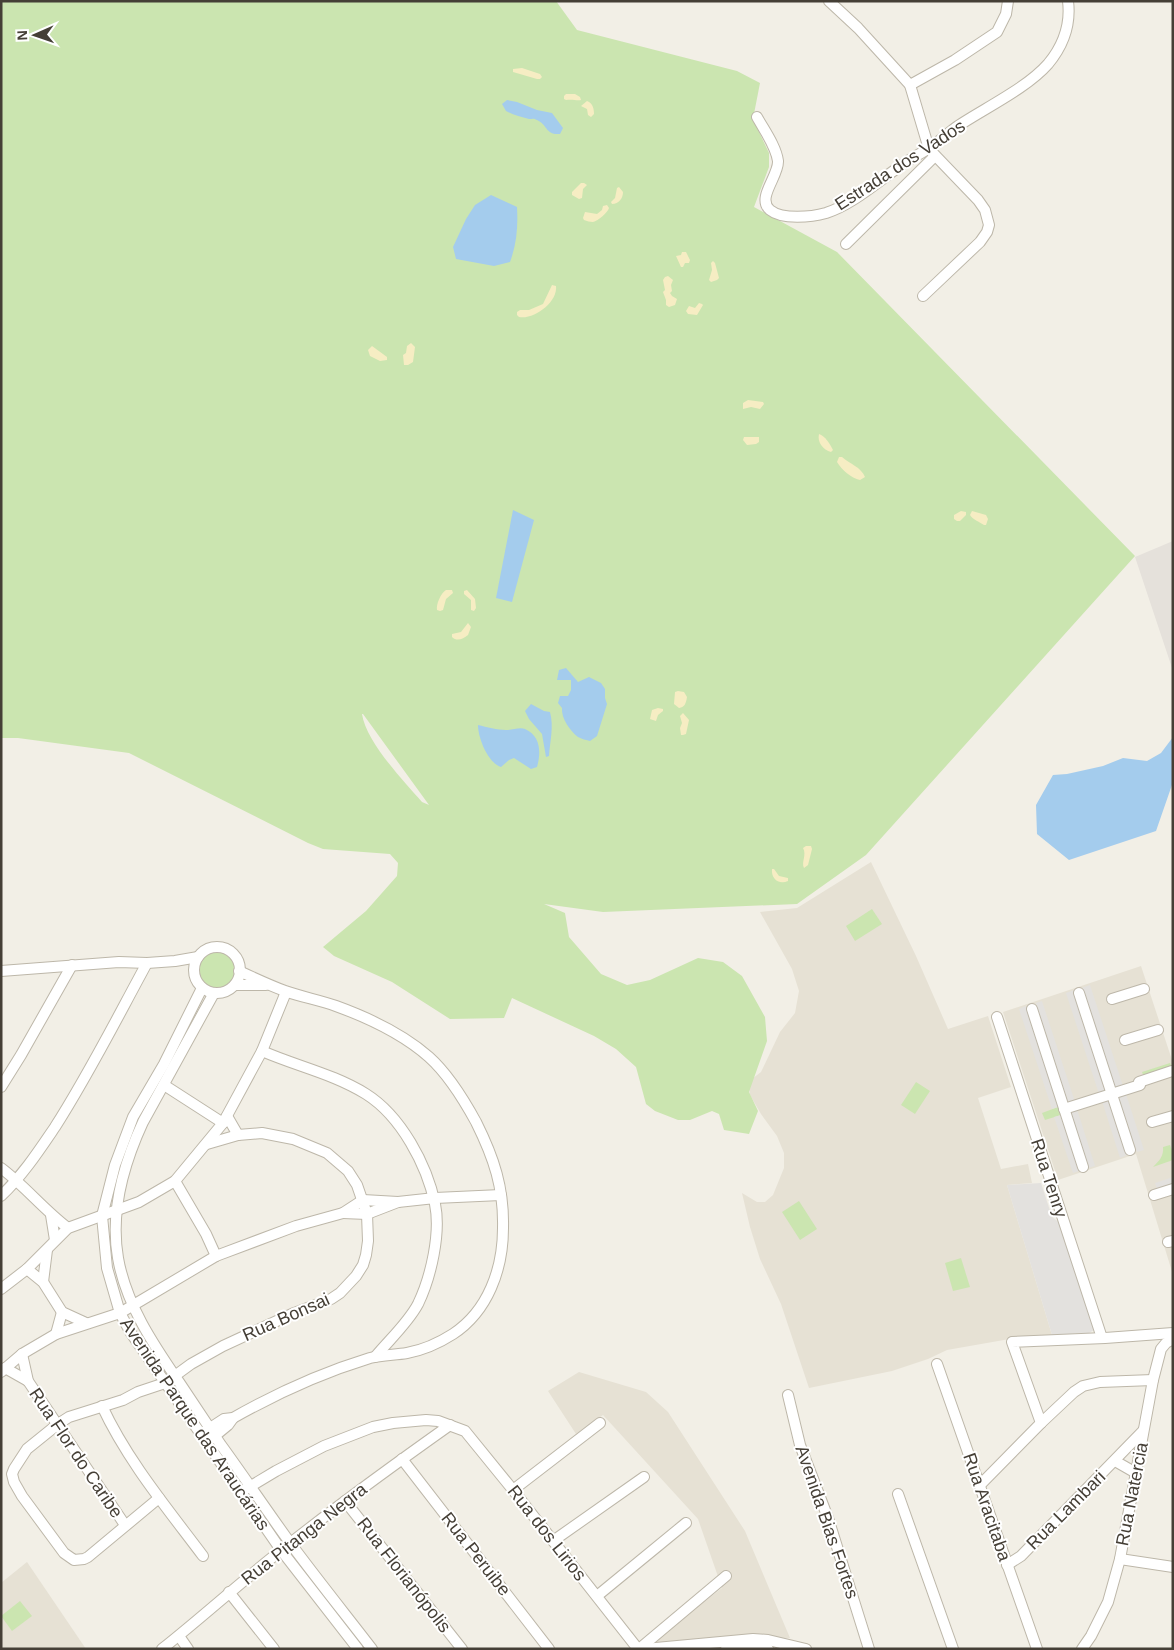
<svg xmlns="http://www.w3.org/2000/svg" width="1174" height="1650" viewBox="0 0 1174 1650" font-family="Helvetica,sans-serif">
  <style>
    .residential { fill: #e6e1d4 }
    .industrial { fill: #e5e1db }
    .green { fill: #cbe5b0; fill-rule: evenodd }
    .sand { fill: #f6edc3 }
    .parking { fill: #e3e1de }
    .water { fill: #a4cced }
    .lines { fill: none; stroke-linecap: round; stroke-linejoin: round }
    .minor-casing { stroke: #bdb7a9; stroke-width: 12 }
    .minor { stroke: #fff; stroke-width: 10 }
    .labels { text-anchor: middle; stroke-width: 4; stroke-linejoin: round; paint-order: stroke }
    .street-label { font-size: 18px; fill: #453f36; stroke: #fff }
  </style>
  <rect width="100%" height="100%" fill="#f2efe6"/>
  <g class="residential">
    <path d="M871,862L916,956L948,1029L988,1016L1011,1087L978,1098L1001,1169L1028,1164L1032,1183L1007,1185L1052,1335L1021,1337L947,1350L928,1359L892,1371L809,1388L781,1304L760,1259L750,1227L742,1193L757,1202H765L773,1195L784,1168V1153L777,1136L761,1114L750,1095L748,1082L761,1072L780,1032L795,1013L799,991L792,969L760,912L797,908Z"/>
    <path d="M1141,966L1173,1063V1275L1136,1154L1058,1180L1003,1012Z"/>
    <path d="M579,1372L646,1392L668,1412L745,1531L790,1638L737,1637L655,1645L653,1641L722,1588L698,1519L603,1415L576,1434L548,1391Z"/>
    <path d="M27,1562L86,1649H1V1583Z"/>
  </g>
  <path class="industrial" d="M1173,541V671L1135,557Z"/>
  <g class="green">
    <path d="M1,1H556L577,30L737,71L760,83L753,119L769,153V167L754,207L837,252L1135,556L866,855L797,904L603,912L544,904L565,913L569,937L601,974L627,985L650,980L698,958L723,962L742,976L765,1017L767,1041L749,1092L758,1111L749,1134L724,1130L719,1114L712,1111L690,1120H678L655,1111L646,1104L636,1067L616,1049L594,1036L512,998L504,1018L450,1019L392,982L334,956L323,947L366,911L397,876L398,863L390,854L323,849L308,843L129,753L18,738H1ZM362,714H363L429,805L422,802C403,780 366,742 362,714Z"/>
    <path d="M872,909L882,924L855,941L846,926Z"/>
    <circle cx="217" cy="970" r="19"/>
    <path d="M1170,1063L1172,1068L1144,1077L1142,1072Z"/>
    <path d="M916,1082L930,1091L915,1114L901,1105Z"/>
    <path d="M1058,1107L1061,1115L1045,1120L1042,1113Z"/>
    <path d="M1170,1145L1173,1153V1160L1153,1167C1159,1161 1164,1156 1163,1147Z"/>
    <path d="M799,1201L817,1229L800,1240L782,1212Z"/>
    <path d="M961,1258L970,1287L953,1291L945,1263Z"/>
    <path d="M20,1601L32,1616L12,1631L1,1616Z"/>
  </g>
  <g class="sand">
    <path d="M522,68L540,74L542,77L540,79H537L513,72V69Z"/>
    <path d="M566,94H575L580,97L581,100C577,101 573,99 566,100L564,99V96Z"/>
    <path d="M587,101C593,103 594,109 594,114L591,117L588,115L587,109L581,106Z"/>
    <path d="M581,183H584L587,185L583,189L582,198L579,199L572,195V192Z"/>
    <path d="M619,187L623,192C623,198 619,204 612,204L611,202L615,198L617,188Z"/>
    <path d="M607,205L609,208C608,212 598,221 593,222C590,222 587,221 584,220L583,218L585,212L597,214L602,210L603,206Z"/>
    <path d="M682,252H686L690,260L689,263H685L683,267H681L676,256L681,255Z"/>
    <path d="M713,261L715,263L719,278L717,280L711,282L709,280L712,270L711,263Z"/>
    <path d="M668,276L673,280L671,285L672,291L670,293L672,296L677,299L675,305L669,307L666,305V300L663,292L665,290L663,280L665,277Z"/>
    <path d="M552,285L556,286C558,302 534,320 519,317L517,315V312L520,310H529L543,304Z"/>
    <path d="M699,303L702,304L703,305L697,315L688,314L686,311L689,306L695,308Z"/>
    <path d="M411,343L415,347L413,362L408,365H404L403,355L406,353L407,346Z"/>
    <path d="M372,346L387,357V360L380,361L370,356L368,350Z"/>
    <path d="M748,400L763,402L764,404L760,409L751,407L743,409V403Z"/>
    <path d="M819,434C825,436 830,444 833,450L831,452C823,450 817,442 819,434Z"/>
    <path d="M744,437H759V442L756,444L747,445L743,440Z"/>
    <path d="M839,457H842C850,464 861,467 865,477L860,480C851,478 842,470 837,462Z"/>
    <path d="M961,511L966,512V515L960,521H957L954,519V515Z"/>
    <path d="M972,511L986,515L988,519L986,525H984C980,522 973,520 970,515Z"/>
    <path d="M446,590H452L453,593L446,599L443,610L440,611L437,610C436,604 441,593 446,590Z"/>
    <path d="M467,590L475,599L476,608L474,611L471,610V600L464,594V591Z"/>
    <path d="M468,623L471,627L468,635C463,639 457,642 452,637V634L461,632Z"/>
    <path d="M678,691L684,692L687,697C686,703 685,707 679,708L674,704L675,692Z"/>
    <path d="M658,708L663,709V711L658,715L656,721L650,719L652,710Z"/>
    <path d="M683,713L689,720L686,734L683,735H681L680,728L682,723L680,716Z"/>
    <path d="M806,846H811L812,849L808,865L804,868C801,862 807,855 803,848Z"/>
    <path d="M772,869H774L779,876L788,878V881C779,885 771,879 772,869Z"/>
  </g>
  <g class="parking">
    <path d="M1090,985L1123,1086L1116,1089L1082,988Z"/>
    <path d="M1074,990L1106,1092L1099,1094L1066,993Z"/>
    <path d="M1042,1001L1075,1102L1068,1104L1036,1003Z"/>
    <path d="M1026,1006L1058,1107L1052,1109L1019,1009Z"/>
    <path d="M1126,1094L1144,1150L1137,1152L1118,1096Z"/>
    <path d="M1109,1099L1127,1155L1120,1158L1102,1101Z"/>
    <path d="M1077,1109L1095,1166L1088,1168L1070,1112Z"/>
    <path d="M1061,1115L1079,1171L1073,1173L1054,1117Z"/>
    <path d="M1173,1177V1184L1157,1189L1155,1183Z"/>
    <path d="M1041,1183L1052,1217L1060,1223L1094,1330L1089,1333L1052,1335L1007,1185Z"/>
  </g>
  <g class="water">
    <path d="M507,100L517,102L537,110L552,113L563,128L560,134C545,135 548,125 537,120C533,118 534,119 529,119C521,117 513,115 506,111L502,104Z"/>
    <path d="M491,195L517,207C518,226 517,243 510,262L494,266L456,259L453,247L466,219L475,205Z"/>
    <path d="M513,510L534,520L512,602L496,598Z"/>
    <path d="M566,668L578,682L589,677L601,683L605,689V698L607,704L597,736L590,741C587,740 581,739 578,737C570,731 561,718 562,708L558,703L560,696H568L571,690V680H557L559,670Z"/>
    <path d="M531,704L544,711L550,712C554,727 550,741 549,756L546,757L542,734L529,719L525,711Z"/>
    <path d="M478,725C487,727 497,730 506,730C512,730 520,727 525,729C541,736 541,753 537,767L531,769L514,758L509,760L501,767C488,763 478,738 478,725Z"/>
    <path d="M1173,737V782L1156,831L1069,860L1037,834L1036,805L1053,775L1067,774L1103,766L1123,758L1147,761L1161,753Z"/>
  </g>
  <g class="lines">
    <g class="minor-casing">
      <g id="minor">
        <path d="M829,1L858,28L910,85L929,149L978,200L985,210L989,225L987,232L980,242L923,296"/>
        <path d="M910,85L955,60L997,32L1006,14L1008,1"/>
        <path d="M757,117C764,130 776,146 778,161C779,176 756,198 770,210C782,220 812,217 826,213C853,204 876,183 899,167C908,160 918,155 928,149C939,142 948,133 958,126C985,108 1027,88 1048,64C1063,46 1071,25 1068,1"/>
        <path d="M846,244L935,156"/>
        <circle cx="217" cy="970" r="23"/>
        <path d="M1,971L119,962L147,963L175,961L198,957"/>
        <path d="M235,985H266"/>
        <path d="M202,988L164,1064L133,1117L115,1165L102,1216L107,1268L120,1313L131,1333L281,1550L358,1649"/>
        <path d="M214,993L143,1122C124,1163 110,1212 118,1258C126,1304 153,1344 179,1382C193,1403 207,1424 221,1445C245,1478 267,1511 291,1544C317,1579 345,1614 372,1649"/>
        <path d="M1079,993L1130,1150"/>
        <path d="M1112,999L1144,989"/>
        <path d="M1032,1009L1083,1167"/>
        <path d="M997,1017L1102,1338"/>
        <path d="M1125,1040L1158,1030"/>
        <path d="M262,1051C296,1066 334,1074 366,1094C401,1116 427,1165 435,1204C441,1233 431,1277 418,1304C408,1323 389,1340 375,1357"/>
        <path d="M1139,1082L1172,1071"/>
        <path d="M164,1085L223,1123"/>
        <path d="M1,1087L21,1055L72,965"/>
        <path d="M1064,1109L1140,1085"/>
        <path d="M227,1116L238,1135"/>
        <path d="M1152,1122L1173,1116"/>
        <path d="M1,1168C25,1186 44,1210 68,1228"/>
        <path d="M175,1181L206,1234L216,1256"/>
        <path d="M1154,1195L1173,1189"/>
        <path d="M1,1196C23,1175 38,1152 55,1127C89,1074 117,1018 147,963"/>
        <path d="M343,1213L367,1214L398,1202L435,1198L501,1195"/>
        <path d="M51,1215L55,1240"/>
        <path d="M1168,1242L1173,1241"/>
        <path d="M27,1269L43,1282L62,1312L86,1323"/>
        <path d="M43,1282L47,1250"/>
        <path d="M1,1289L27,1269L68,1228L139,1202L175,1181L223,1123L262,1051L286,992"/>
        <path d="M56,1334L62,1312"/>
        <path d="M22,1354L28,1381L125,1525"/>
        <path d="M937,1364L1037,1649"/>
        <path d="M5,1368L28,1381"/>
        <path d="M1,1372L22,1354L56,1334L120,1313L216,1256L296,1226L343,1213L363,1200L398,1202"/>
        <path d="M788,1395L800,1445L828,1518L869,1649"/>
        <path d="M102,1406C127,1460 167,1508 203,1556"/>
        <path d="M1041,1423L1012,1342L1105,1338L1173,1333"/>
        <path d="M201,1434L224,1419L233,1418C277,1393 321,1373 370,1358C382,1355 395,1355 407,1353C423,1350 439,1343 453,1334C488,1311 503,1269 503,1228C504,1188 494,1158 476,1122C464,1100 448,1074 429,1057C403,1034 369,1018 336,1006C319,1000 302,997 285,991C269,985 254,978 239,971"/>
        <path d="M211,1439L228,1425L233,1418"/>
        <path d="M402,1459L549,1649"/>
        <path d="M1115,1461L1136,1473"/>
        <path d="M980,1485L1041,1423L1074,1392L1083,1386L1100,1382L1153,1380"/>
        <path d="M246,1489L276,1471L324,1446L373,1427L393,1423L426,1420L438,1421L465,1431L513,1490L638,1649"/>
        <path d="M513,1490L600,1423"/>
        <path d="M898,1494L953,1649"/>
        <path d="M159,1498L88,1557L84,1559L74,1560L64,1553L22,1496L14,1482L12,1474L14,1469L27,1449L58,1424L69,1417L123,1400L138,1392L165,1383L191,1364L223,1346L294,1313L331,1299L340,1293L356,1276L363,1265L366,1255L368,1241L367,1214L357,1185L348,1171L327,1153L293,1139L262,1133L238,1135L207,1144"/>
        <path d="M345,1501L462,1649"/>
        <path d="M553,1541L644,1477"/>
        <path d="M1120,1559L1173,1567"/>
        <path d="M1007,1565L1021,1556L1143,1431"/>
        <path d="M229,1592L274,1649"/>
        <path d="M597,1596L686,1523"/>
        <path d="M179,1636L188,1649"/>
        <path d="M162,1649C205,1615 245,1578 288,1545C341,1503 395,1464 450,1425"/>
        <path d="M639,1649L726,1576"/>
        <path d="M645,1649L753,1639L768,1640L806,1649"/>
        <path d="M726,1649L740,1647L768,1649"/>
        <path d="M1082,1649L1091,1636L1108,1602L1120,1559L1153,1380L1161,1349L1166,1343L1173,1339"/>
      </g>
    </g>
    <use href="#minor" class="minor"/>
  </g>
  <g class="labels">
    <g class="street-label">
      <text transform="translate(900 165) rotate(-33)" y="6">Estrada dos Vados</text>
      <text transform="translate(1049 1178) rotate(72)" y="6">Rua Tenry</text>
      <text transform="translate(286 1317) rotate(-24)" y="6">Rua Bonsai</text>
      <text transform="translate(195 1424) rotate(56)" y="6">Avenida Parque das Araucárias</text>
      <text transform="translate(76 1453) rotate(56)" y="6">Rua Flor do Caribe</text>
      <text transform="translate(1132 1494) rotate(-79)" y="6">Rua Natercia</text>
      <text transform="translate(987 1507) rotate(71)" y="6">Rua Aracitaba</text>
      <text transform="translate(1066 1510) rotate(-45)" y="6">Rua Lambari</text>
      <text transform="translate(827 1522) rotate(71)" y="6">Avenida Bias Fortes</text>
      <text transform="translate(547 1533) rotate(52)" y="6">Rua dos Lirios</text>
      <text transform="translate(304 1534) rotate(-38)" y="6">Rua Pitanga Negra</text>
      <text transform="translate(476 1554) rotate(52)" y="6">Rua Peruibe</text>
      <text transform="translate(404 1575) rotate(52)" y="6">Rua Florianópolis</text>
    </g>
  </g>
  <rect width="1174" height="1650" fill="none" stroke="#453f36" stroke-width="5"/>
  <g transform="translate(35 35) rotate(268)" stroke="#ffffff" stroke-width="4" paint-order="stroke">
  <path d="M0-4L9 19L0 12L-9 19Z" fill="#453f36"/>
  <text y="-8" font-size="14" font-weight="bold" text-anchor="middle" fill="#453f36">N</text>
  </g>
</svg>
